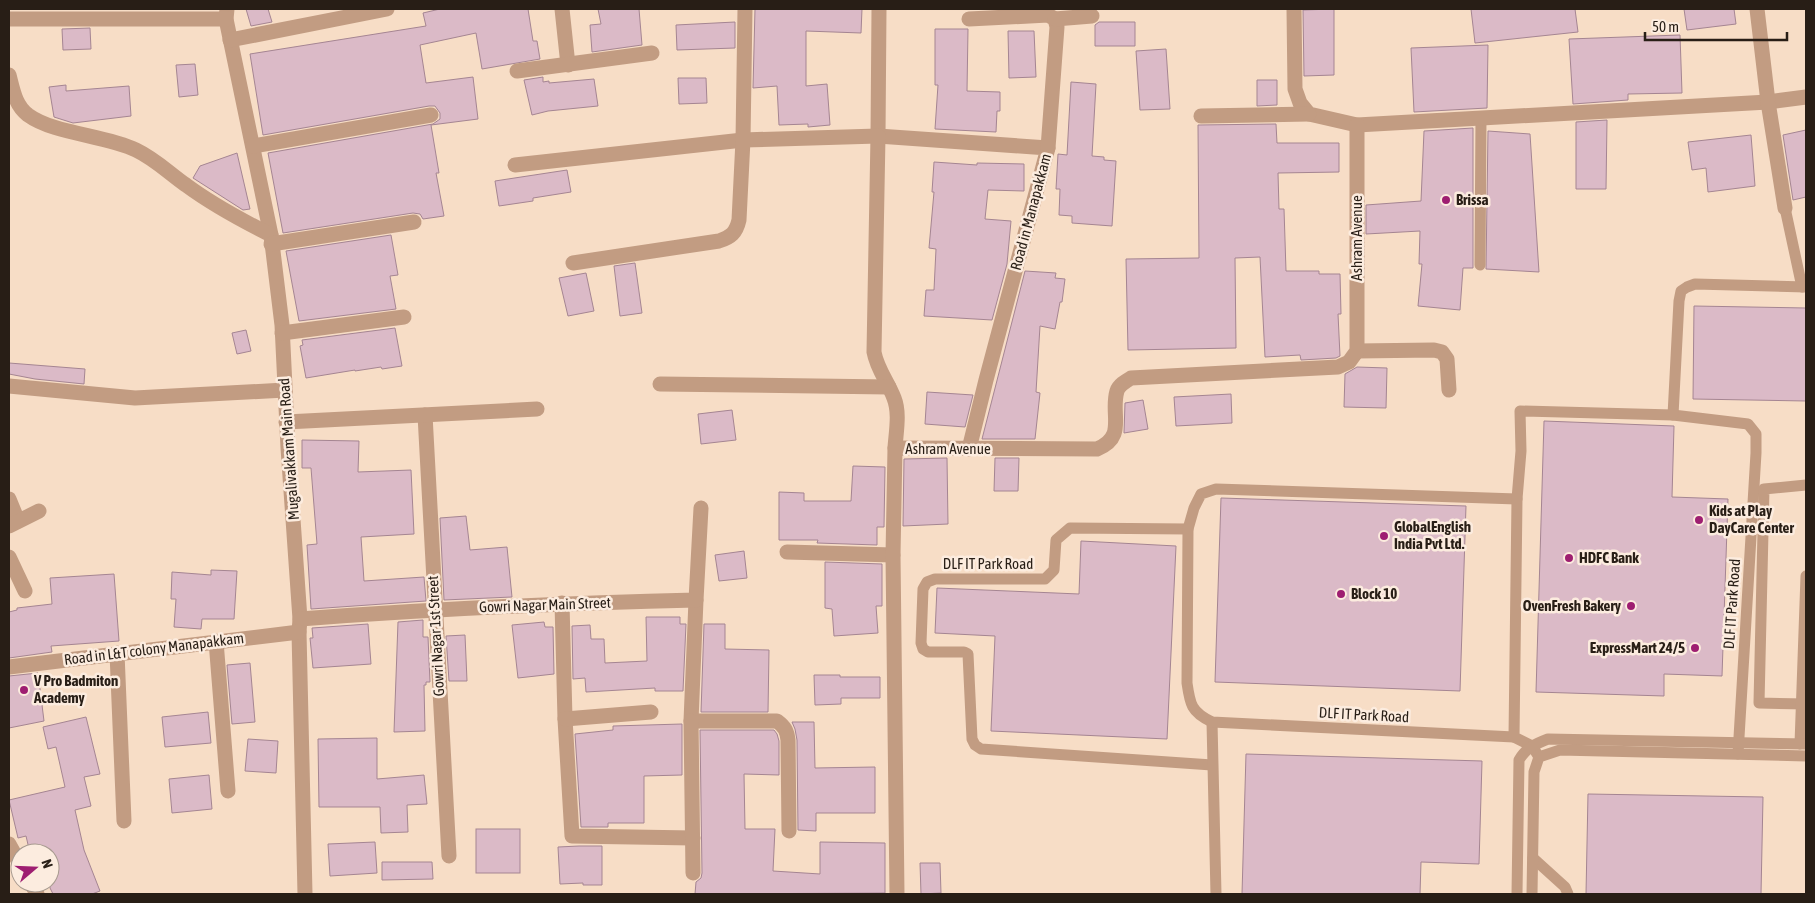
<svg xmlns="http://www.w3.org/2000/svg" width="1815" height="903" viewBox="0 0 1815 903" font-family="'Asap Condensed',sans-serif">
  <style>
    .building { fill: #dbbac7; stroke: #a58592 }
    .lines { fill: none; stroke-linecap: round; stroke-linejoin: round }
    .lane { stroke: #c29c82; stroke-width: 11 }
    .street { stroke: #c29c82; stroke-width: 15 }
    .poi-dot { fill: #9e1e71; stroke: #fcecdf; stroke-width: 2 }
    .labels { text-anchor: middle; stroke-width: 5; stroke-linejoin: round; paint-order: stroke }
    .poi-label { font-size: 15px; font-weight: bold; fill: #281e16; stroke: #fcecdf; text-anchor: start }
    .street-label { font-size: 15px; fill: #281e16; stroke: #fcecdf }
  </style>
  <rect width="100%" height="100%" fill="#f7ddc6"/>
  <g class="building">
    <path d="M246,9H268L272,22L251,26Z"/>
    <path d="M440,9H528L533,41H537L540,59L482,69L476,33L420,45L426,83L473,77L478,119L431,125L439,173H436L444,216L423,219L420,214L413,213L283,233L268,153L433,124L440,119V113L435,106H429L263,135L250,54L426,26L423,13Z"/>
    <path d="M598,9H639L642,45L592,52L590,25L601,24Z"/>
    <path d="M755,9H862L861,33L806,31V86L827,84L830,125L808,127V124L779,125L777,86L753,88Z"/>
    <path d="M1334,9V75L1304,76L1303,10Z"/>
    <path d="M1471,9H1575L1578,32L1475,43Z"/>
    <path d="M1684,9H1734L1736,24L1687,30Z"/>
    <path d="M735,22V48L677,50L676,25Z"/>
    <path d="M1099,22H1135V46H1095V25Z"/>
    <path d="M90,28L91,49L63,50L62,29Z"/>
    <path d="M935,29H968L967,91L1000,92V111H997L996,132L935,129L938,85H935Z"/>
    <path d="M1008,31H1034L1036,77L1009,78Z"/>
    <path d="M1680,35L1682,93L1628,94V100L1573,104L1569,39Z"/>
    <path d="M1488,45L1487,108L1414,112L1411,48Z"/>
    <path d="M1166,49L1170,109L1140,110L1136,51Z"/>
    <path d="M195,64L198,95L179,97L176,65Z"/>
    <path d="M543,77V82L549,81V83L594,79L598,106L548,111L532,115L524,80Z"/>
    <path d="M678,78H706L707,103L679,104Z"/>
    <path d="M1257,80H1277V105L1257,106Z"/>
    <path d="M1071,82L1096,84L1092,156L1104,157V160L1116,161L1112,226L1072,223V216L1059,215L1060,189H1056L1058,154L1067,155Z"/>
    <path d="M66,85V91L129,86L131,116L73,123L54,117L49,87Z"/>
    <path d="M1607,120L1606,189H1576V122Z"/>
    <path d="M1276,124L1277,143H1339V172L1278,173L1279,209H1284L1286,271H1319V274H1340L1341,314H1338L1340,356L1336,358L1301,360L1300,355L1265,357L1260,257L1235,258L1236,348L1128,350L1126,259L1199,258L1198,125Z"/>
    <path d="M1473,128V268H1463L1460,310L1418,306L1422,264H1419L1420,231L1366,234V205L1421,201L1424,131Z"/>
    <path d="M1806,130V197L1793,200L1783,135Z"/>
    <path d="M1488,131L1530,134L1539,272L1486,269Z"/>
    <path d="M1751,135L1755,186L1708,192L1706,168L1692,170L1688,142Z"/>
    <path d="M237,153L250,209L243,210L193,178L200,166Z"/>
    <path d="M934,162L977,165V163L1024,164V191L988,190L985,219L1011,221L1007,264L992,320L924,316L926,290H934L936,249L929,248L934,192H932Z"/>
    <path d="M567,170L571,192L533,198V201L499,206L495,181Z"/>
    <path d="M391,235L398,275L390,276L396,309L299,321L286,251Z"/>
    <path d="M635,263L642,313L620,316L614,266Z"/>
    <path d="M1025,271L1056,273L1055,278L1065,279L1062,302H1060L1055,329L1040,326L1036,392L1040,393L1035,439H982Z"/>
    <path d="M586,273L594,311L568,316L559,278Z"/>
    <path d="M1694,306L1806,308V401L1693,399Z"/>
    <path d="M395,328L402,366L382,369L381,367L355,371V370L306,378L300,346L303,345L302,340Z"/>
    <path d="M246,330L251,351L237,354L232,333Z"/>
    <path d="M9,363L85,369L84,384L35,379L9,374Z"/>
    <path d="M1357,367L1387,368L1386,408L1344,407L1345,374Z"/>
    <path d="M927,392L973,395L965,427L925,424Z"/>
    <path d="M1231,394L1232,423L1176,426L1174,397Z"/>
    <path d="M1143,400L1148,429L1124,433L1125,403Z"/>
    <path d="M732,410L736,440L701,444L698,414Z"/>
    <path d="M1544,421L1674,426L1672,497L1728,499L1722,676L1664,674V696L1536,692Z"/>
    <path d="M302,440L359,441L358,472L411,470L414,534L361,537L364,581L424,577L426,601L311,609L307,545L317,544L311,468H302Z"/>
    <path d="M947,458L948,524L903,526L904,459Z"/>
    <path d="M995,458H1019L1018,491H994Z"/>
    <path d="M853,466L885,467L884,527H877V545L817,543L818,540H779V492L804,493V501H851Z"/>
    <path d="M1221,498L1466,506L1460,691L1215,682Z"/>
    <path d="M466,516L470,550L507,547L512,597L444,600L440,518Z"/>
    <path d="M1081,541L1176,546L1167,739L991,731L995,636L935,633L937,588L1079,594Z"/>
    <path d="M744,551L747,578L719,581L715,555Z"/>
    <path d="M825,562L882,564V606H876L878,633L834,636L832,609L825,608Z"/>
    <path d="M211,570L237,571L234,619H202L201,629L174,627L176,599H171L172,572L211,575Z"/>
    <path d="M114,574L119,641L51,646L52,652L9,658V612L17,610V608L52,604L50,578Z"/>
    <path d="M646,617H680V624H686L683,691H655V688L586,692L585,678L573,679L572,626L590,625L591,639H604L605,663L647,661Z"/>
    <path d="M423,620V637H428L430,682H426V685H424L425,731L394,732L398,622Z"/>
    <path d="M544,622L545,627H553L554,674L518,678L512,625Z"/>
    <path d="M368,624L371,664L313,668L310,638H313L312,628Z"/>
    <path d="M704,624H725V649L769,650L768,712H701Z"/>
    <path d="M465,635L467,681H449L446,636Z"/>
    <path d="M250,663L255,722L232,724L227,665Z"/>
    <path d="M38,673L44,721L9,728V676Z"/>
    <path d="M814,675H840V677H880V698H841V704L815,705Z"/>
    <path d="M208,712L211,743L165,747L162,717Z"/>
    <path d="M86,717L100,774L84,777L91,806L75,810L84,850L100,891L92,894H53L50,888V853H30L26,836L18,838L9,800L65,787L56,747L48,749L43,727Z"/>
    <path d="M792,722H814L815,768L875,767V813H816V831L798,830L797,740L795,729Z"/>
    <path d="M682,724V775L644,776V823H608V827H581L575,734L613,730V726Z"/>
    <path d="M700,730H774L777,734L779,741V775L744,774L745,829H775L773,871L820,874V842L885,843V893L695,894L696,882L701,878L702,873Z"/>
    <path d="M377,738V779L424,775L427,804L407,805L408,832L381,833L380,807H319L318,739Z"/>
    <path d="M248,739L278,741L276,773L245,771Z"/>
    <path d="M1246,754L1482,761L1479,864L1421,862L1420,894H1242Z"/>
    <path d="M209,775L212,809L172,813L169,779Z"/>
    <path d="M1588,794L1763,797L1761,894H1586Z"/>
    <rect x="476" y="829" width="44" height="44"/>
    <path d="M375,842L377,873L330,876L328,844Z"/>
    <path d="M579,846H602V885H583V883L560,884L558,847Z"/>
    <path d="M382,862H432L433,879L382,880Z"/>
    <path d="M920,863H940L941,893L921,894Z"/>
  </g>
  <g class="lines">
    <g class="lane">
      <path d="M1785,208L1802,287"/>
      <path d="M1480,265L1481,117"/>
      <path d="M1673,415L1748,424L1756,434V453L1738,754"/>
      <path d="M1806,485L1764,489L1759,703L1806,704"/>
      <path d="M1188,529L1070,528L1056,540L1054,570L1045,579H935L927,582L923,589L921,643L923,649L928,652H964L968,654L972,739L975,745L981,749L1212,765"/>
      <path d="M1212,722L1216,894"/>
      <path d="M1514,737L1212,722C1191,712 1190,704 1187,683L1188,529L1194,508L1201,494L1216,489L1517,499"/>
      <path d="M1800,744L1806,576"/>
      <path d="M1539,757L1532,746L1514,737L1517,499L1521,451L1520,411L1673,415L1679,301L1681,291L1687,287L1695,284L1806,287"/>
      <path d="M1533,858L1565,887L1568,894"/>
      <path d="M1517,894L1519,760C1526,748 1535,744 1548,739L1806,744"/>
      <path d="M1532,894L1534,772L1539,757L1560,750L1806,756"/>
    </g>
    <g class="street">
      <path d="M227,9L226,19L271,235L282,325L288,448L300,619L299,632L305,894"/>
      <path d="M562,9L568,65"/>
      <path d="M879,9L878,136L1048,148L986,380L969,449"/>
      <path d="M1294,9L1295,89L1300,103L1309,114L1357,125L1768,102L1806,97"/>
      <path d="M1757,9L1768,102L1785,208"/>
      <path d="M9,19H226"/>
      <path d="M969,19L1048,15L1055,19L1057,27L1048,148"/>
      <path d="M1055,19L1092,16"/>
      <path d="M230,40L387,9"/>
      <path d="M517,71L652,53"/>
      <path d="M9,75C13,90 15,105 28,115C54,134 105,135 136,150C155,159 169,173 186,185C213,205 241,220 271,235"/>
      <path d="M1201,116L1309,114"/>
      <path d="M253,146L431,115"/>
      <path d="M515,165L743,140L878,136L874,352C877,369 888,382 894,398C900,413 896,432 895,448"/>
      <path d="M271,244L414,222"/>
      <path d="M573,263L719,241C731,237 736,233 739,220L743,140L745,9"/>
      <path d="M282,333L404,317"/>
      <path d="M1357,351L1434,350L1442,352L1447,359L1449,390"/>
      <path d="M660,384L889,387"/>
      <path d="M9,386L135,398L285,390"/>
      <path d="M425,415L449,856"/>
      <path d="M286,422L537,409"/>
      <path d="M9,499L18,521"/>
      <path d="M9,526L39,511"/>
      <path d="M787,552L893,555"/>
      <path d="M9,557L25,591"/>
      <path d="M696,600L691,721H777C785,727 787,731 788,740L789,831"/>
      <path d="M562,603L565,719L572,836L693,838"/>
      <path d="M300,619C432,609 564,603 696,600L701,508"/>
      <path d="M216,641L228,791"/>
      <path d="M117,653L124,821"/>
      <path d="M9,667L299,632"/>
      <path d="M565,719L651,712"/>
      <path d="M691,721L693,873"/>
      <path d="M9,844L20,864"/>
      <path d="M31,883L37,894"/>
      <path d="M897,894L893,555L895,448L1097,449C1127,437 1110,414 1117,391C1119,385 1126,381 1131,378L1338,367L1349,362L1357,351V125"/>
    </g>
  </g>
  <g class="poi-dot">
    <circle cx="1446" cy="200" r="5"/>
    <circle cx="1699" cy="520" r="5"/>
    <circle cx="1384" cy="536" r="5"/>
    <circle cx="1569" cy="558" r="5"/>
    <circle cx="1341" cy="594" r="5"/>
    <circle cx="1631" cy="606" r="5"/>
    <circle cx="1695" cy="648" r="5"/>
    <circle cx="24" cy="690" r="5"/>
  </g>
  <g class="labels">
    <g class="poi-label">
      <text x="1456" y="205">Brissa</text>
      <text x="1709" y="516">Kids at Play<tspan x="1709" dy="17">DayCare Center</tspan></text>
      <text x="1394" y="532">GlobalEnglish<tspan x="1394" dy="17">India Pvt Ltd.</tspan></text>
      <text x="1579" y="563">HDFC Bank</text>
      <text x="1351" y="599">Block 10</text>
      <text x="1621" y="611" text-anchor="end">OvenFresh Bakery</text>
      <text x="1685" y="653" text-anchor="end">ExpressMart 24/5</text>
      <text x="34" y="686">V Pro Badmiton<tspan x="34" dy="17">Academy</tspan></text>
    </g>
    <g class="street-label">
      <text transform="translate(1031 212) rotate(-75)" y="5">Road in Manapakkam</text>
      <text transform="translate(1357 238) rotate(-90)" y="5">Ashram Avenue</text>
      <text transform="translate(289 449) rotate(-94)" y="5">Mugalivakkam Main Road</text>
      <text x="948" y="454">Ashram Avenue</text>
      <text x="988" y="569">DLF IT Park Road</text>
      <text transform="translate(1732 604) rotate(-86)" y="5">DLF IT Park Road</text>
      <text transform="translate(545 605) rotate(-2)" y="5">Gowri Nagar Main Street</text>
      <text transform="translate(436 636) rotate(-93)" y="5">Gowri Nagar 1st Street</text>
      <text transform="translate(154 649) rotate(-7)" y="5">Road in L&amp;T colony Manapakkam</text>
      <text transform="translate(1364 715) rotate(3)" y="5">DLF IT Park Road</text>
    </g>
  </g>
  <rect width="1815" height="903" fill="none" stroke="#281e16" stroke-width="20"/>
  <g transform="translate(35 868) rotate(71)"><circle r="24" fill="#fcecdf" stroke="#a79a8f"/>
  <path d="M0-4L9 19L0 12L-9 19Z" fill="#9e1e71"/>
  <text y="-8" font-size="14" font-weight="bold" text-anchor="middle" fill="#281e16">N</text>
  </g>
  <path d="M1645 32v8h142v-8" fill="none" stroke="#281e16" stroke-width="2.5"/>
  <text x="1652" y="32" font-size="15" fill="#281e16" stroke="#fcecdf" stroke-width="4" paint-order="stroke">50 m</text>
</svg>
